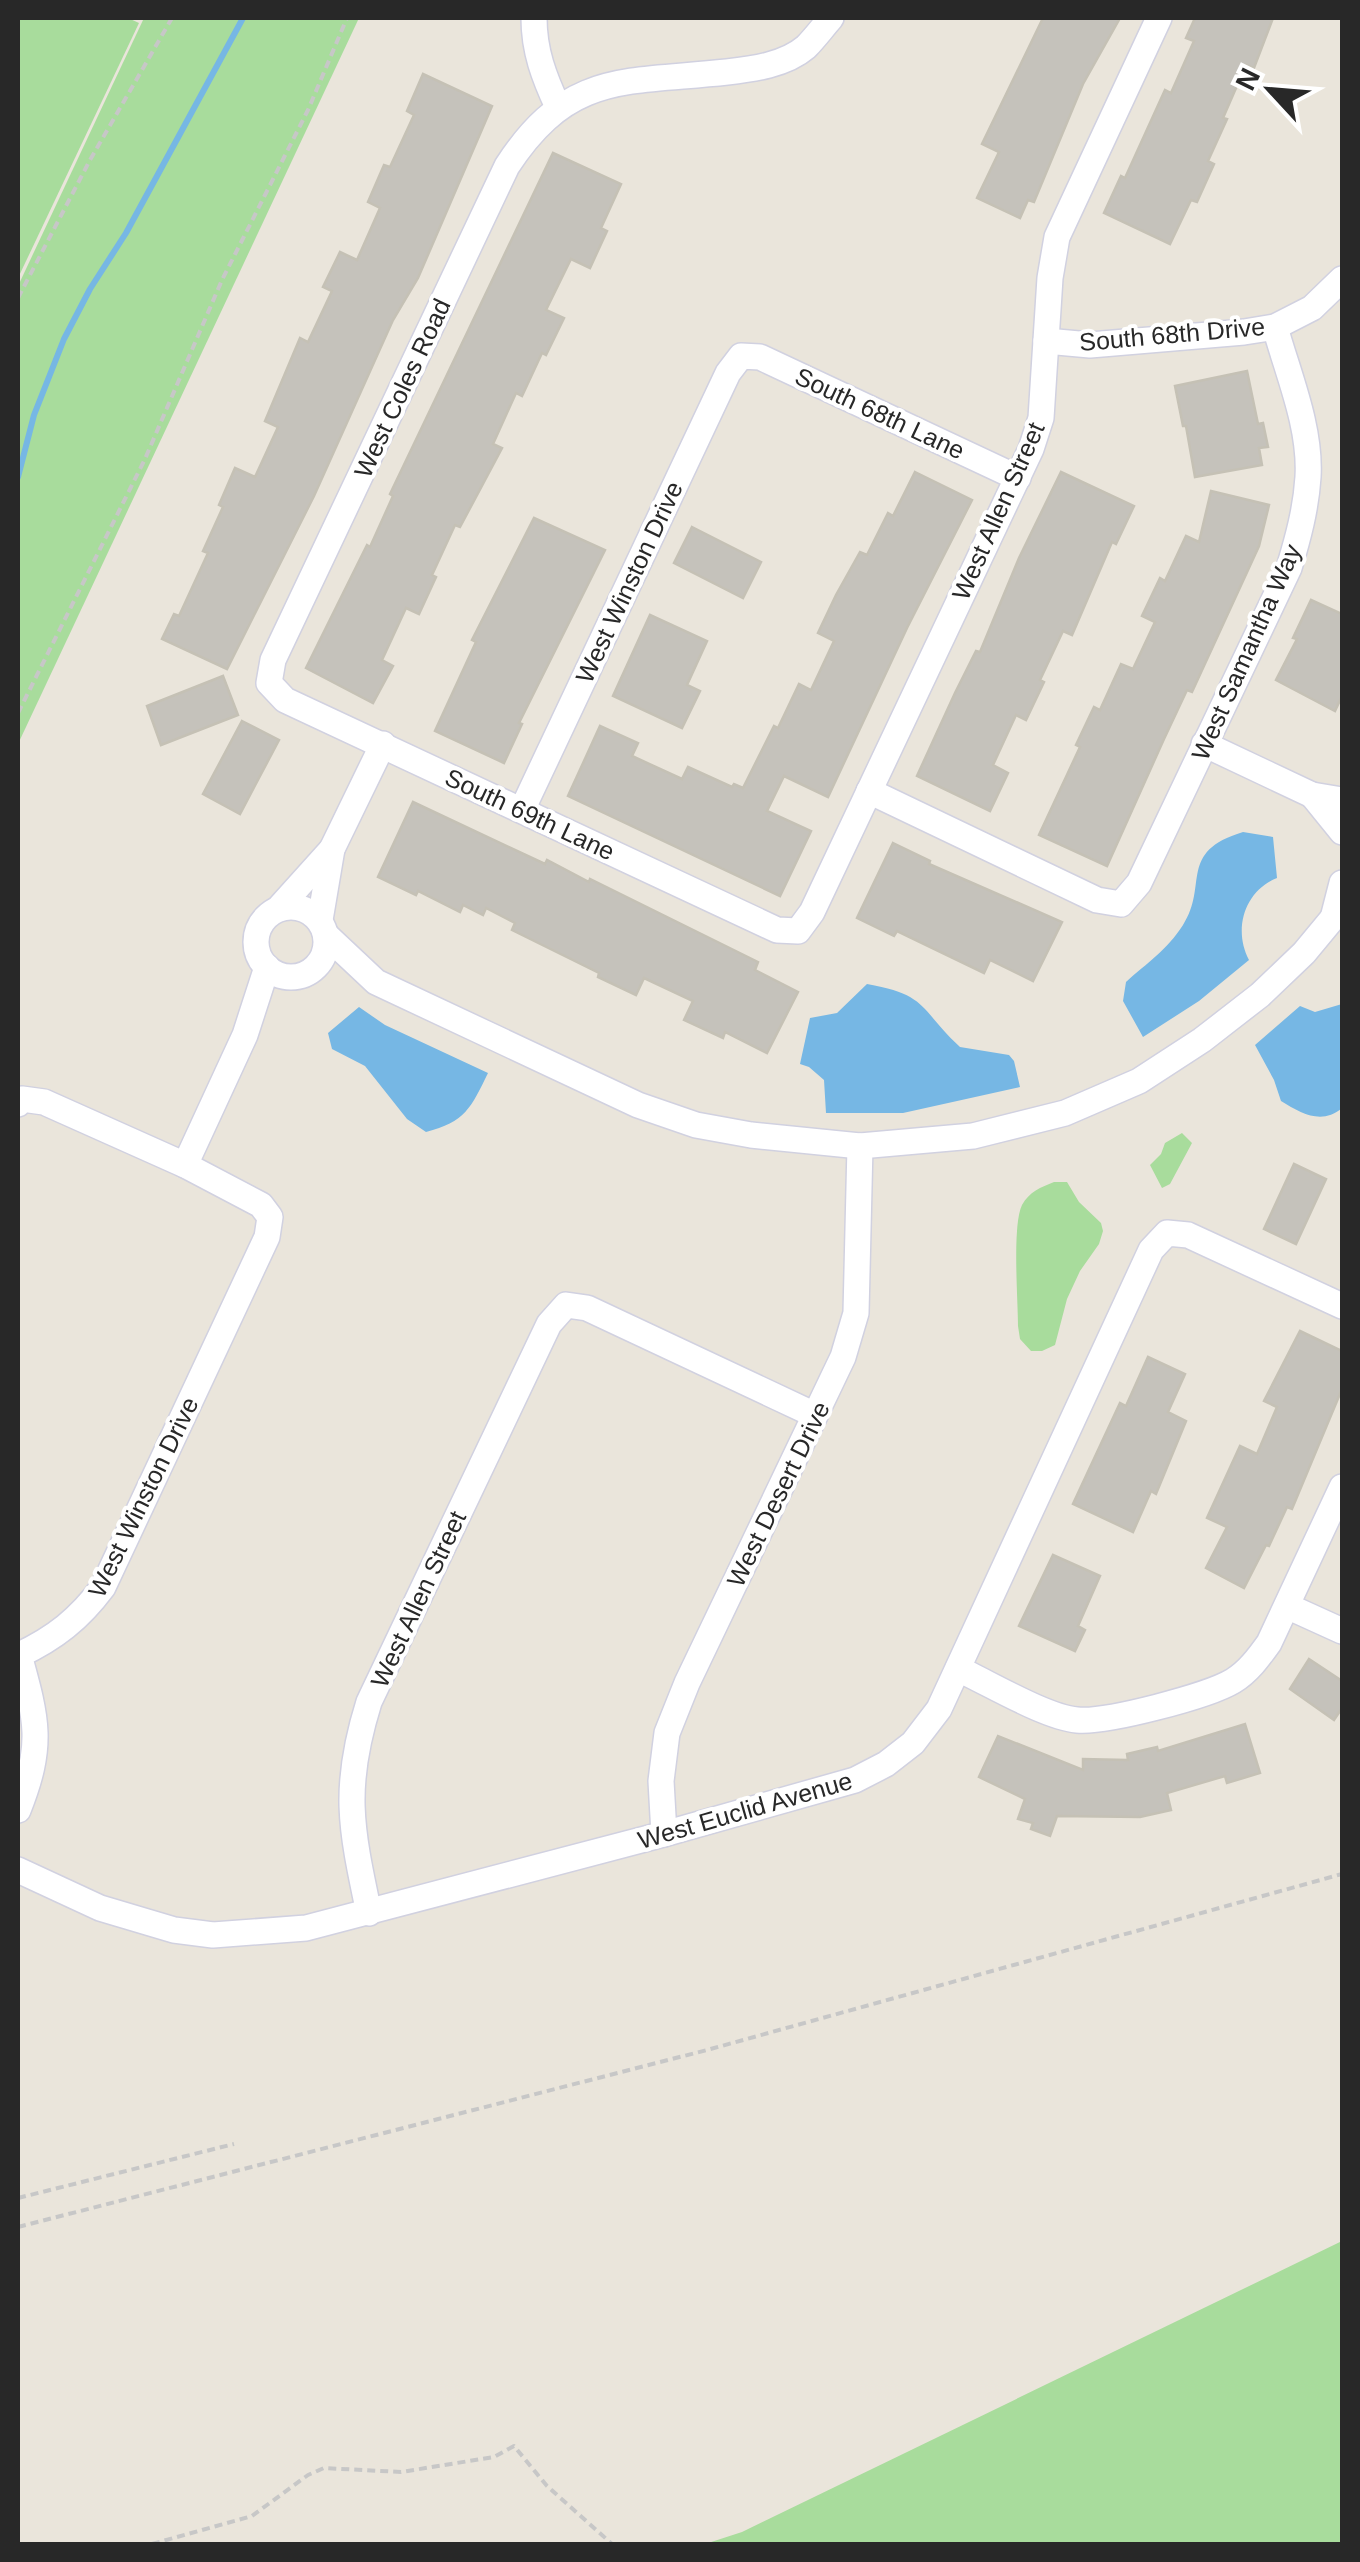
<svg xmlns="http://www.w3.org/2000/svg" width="1360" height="2562" viewBox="0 0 1360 2562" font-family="Arial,sans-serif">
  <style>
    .green { fill: #a8dc9c }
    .water { fill: #76b7e4 }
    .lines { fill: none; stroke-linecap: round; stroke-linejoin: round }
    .stream { stroke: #76b7e4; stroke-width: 6 }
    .building { fill: #c5c2bb; stroke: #c5c1b5; stroke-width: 2.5 }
    .street-casing { stroke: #d1d1e0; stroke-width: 28 }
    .path { stroke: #c7c7c7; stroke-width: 4; stroke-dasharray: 8 5; stroke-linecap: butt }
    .street { stroke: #fff; stroke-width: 25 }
    .labels { text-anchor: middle; stroke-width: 8; stroke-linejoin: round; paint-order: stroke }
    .street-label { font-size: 25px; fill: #282828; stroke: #fff }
  </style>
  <rect width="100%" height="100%" fill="#eae5db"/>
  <g class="green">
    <path d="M18,18H128L139,23L18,278Z"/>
    <path d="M144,18H359L18,744V286Z"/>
    <path d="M1182,1133L1192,1143L1170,1184L1162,1188L1150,1165L1161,1154L1165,1143Z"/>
    <path d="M1054,1182H1067L1079,1202L1101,1223L1103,1231L1099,1244L1080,1271L1067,1299L1055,1345L1042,1351H1031L1020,1339L1018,1326C1018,1299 1012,1226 1022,1205C1029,1192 1041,1187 1054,1182Z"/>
    <path d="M1342,2241V2544H705L742,2532Z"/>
  </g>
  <g class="water">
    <path d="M1243,832L1273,837L1277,878C1244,891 1233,930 1249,960L1199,1001L1143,1037L1123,1001L1126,982C1147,963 1167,950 1183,925C1209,885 1177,852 1243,832Z"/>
    <path d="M867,984C929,995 919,1009 960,1047L1009,1055L1014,1061L1020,1087L903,1113H826L824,1080L809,1067L800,1064L810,1018L837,1013Z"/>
    <path d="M1342,1004V1108C1322,1125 1302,1114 1281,1101L1274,1080L1255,1045L1300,1006L1315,1012Z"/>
    <path d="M359,1007L385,1025L488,1073C471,1108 465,1122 426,1132L407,1119L365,1066L332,1049L328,1033Z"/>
  </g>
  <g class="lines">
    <path class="stream" d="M18,477L34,415L64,339L90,289L126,233L243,18"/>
  </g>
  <g class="building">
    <path d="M1043,18H1120L1083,84L1034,202L1028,200L1020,218L977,198L999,152L982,144Z"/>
    <path d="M1195,18H1273L1254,68L1246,65L1223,118L1227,119L1208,161L1214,164L1197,202L1191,200L1170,244L1104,213L1121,176L1125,178L1165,90L1171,93L1194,41L1186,38Z"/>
    <path d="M423,74L492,106L418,278L393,320L314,496L227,669L162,639L174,614L179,616L208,553L203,551L223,507L219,505L235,468L255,477L278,427L265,421L300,338L308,342L332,291L323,287L340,252L357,260L380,208L368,202L384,165L390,167L414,115L407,111Z"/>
    <path d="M553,153L621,184L601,228L607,231L590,268L571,259L546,310L564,318L546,355L542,353L522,396L516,393L493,444L502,448L460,527L455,525L432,575L436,577L419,614L406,608L382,660L393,666L373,703L306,668L367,545L370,547L393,496L390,494Z"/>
    <path d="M1247,371L1258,424L1263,423L1268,447L1259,448L1262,465L1195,477L1186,426H1183L1175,386Z"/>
    <path d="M915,472L972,500L907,628L828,797L784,776L767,811L811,831L780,896L568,796L600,726L638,743L632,756L682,779L688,767L732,787L734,784L743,788L774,726L778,728L799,684L811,690L834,641L818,633L836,595L860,552L867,555L888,513L893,516Z"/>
    <path d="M1061,472L1134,506L1116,544L1112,542L1072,635L1063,631L1040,680L1044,682L1026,720L1016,715L993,765L1008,773L990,811L917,776L955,693L976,651L980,652L1019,558Z"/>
    <path d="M1211,491L1269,505L1259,546L1192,692L1187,690L1164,739L1107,866L1039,835L1080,747L1076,745L1094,707L1100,710L1121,664L1133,669L1155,622L1142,616L1160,578L1165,581L1186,536L1199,542Z"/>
    <path d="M534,518L605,550L519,723L522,724L504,763L435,731L476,642L472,640Z"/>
    <path d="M692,527L761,562L743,598L674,563Z"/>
    <path d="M1311,600L1342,614V696L1335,711L1276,680L1297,639L1293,638Z"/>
    <path d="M650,615L707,641L687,685L700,691L682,728L613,696Z"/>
    <path d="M223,676L238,715L161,745L147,706Z"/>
    <path d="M242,721L279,740L240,814L203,794Z"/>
    <path d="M413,802L545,864L547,860L589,882L590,879L758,962L755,970L798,992L767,1053L725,1032L723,1038L684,1020L693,1001L644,978L636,995L598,977L599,973L512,930L515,923L486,908L483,915L463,905L460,912L418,891L416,895L378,877Z"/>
    <path d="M893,843L930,861L929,864L1062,922L1033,981L990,960L984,973L897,931L894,936L857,918Z"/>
    <path d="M1294,1164L1326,1179L1296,1244L1264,1229Z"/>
    <path d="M1300,1331L1342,1351V1389L1292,1509L1287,1507L1269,1546L1266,1545L1244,1588L1206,1568L1227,1527L1207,1518L1240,1446L1257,1454L1277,1407L1264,1401Z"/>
    <path d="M1148,1357L1185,1374L1168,1412L1186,1421L1156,1494L1151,1491L1133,1532L1073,1504L1120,1403L1126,1406Z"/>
    <path d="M1053,1555L1100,1576L1078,1626L1085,1630L1075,1651L1019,1626Z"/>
    <path d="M1309,1659L1342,1681V1708L1334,1720L1290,1689Z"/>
    <path d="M1245,1724L1260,1773L1227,1783L1225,1776L1167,1793L1171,1810L1140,1817L1057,1816L1050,1836L1031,1829L1033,1823L1018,1819L1025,1799L979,1777L998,1736L1083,1770V1759L1128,1760L1127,1754L1157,1747L1158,1751Z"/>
  </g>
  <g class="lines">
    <g class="street-casing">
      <g id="street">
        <path d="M534,18C534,51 544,77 558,107"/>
        <path d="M831,18C823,27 815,38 806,47C785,65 753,69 727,72C625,83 569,71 507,166L273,660L269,683L285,700L777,930L798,931L812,912L1031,449L1041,418L1050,278L1057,237L1159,18"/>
        <path d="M1046,341L1090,345L1244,332L1275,327L1312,308L1342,279"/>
        <path d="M1204,744L1312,795L1342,800"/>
        <path d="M869,791L1097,900L1121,904L1139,883L1289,568C1298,538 1306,509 1308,477C1311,427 1288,374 1275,327"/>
        <path d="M1312,795L1342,832"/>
        <path d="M522,810L728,373L741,356L760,357L1018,478"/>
        <circle cx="291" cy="942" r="35"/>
        <path d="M278,909L332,849"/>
        <path d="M1333,918L1342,883"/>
        <path d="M320,920L332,849L383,744"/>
        <path d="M326,935L376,982L638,1105L696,1125L751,1135L860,1146L973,1136L1065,1113L1139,1081L1202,1040L1260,995L1304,953L1333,918L1342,913"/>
        <path d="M18,1104L22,1099L44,1102L185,1165L261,1205L270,1217L267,1237L103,1587C79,1619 55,1638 19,1655C37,1720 44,1745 18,1810"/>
        <path d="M185,1165L245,1035L267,967"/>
        <path d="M1287,1606L1342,1631"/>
        <path d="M958,1669C989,1683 1045,1717 1077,1720C1106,1723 1208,1696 1233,1681C1248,1672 1259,1657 1269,1643L1342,1487"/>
        <path d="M664,1834L661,1781L667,1733L687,1683L843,1357L856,1313L860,1146"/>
        <path d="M18,1870L100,1908L174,1930L213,1935L306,1928L664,1834L855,1780L886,1764L913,1743L939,1709L1151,1250L1167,1233L1188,1235L1342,1306"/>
        <path d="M369,1913C351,1828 342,1788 369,1702L549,1324L566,1305L587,1308L815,1415"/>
      </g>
    </g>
    <g class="path">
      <path d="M18,298L90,160L172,18"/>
      <path d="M18,713L145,459L222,280L308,110L347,18"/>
      <path d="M18,2198L234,2144"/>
      <path d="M18,2227L707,2050L1342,1874"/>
      <path d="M152,2544L252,2516L308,2475L324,2468L401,2472L494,2457L514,2446L547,2486L612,2544"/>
    </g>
    <use href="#street" class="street"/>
  </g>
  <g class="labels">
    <g class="street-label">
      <text transform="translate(1172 334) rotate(-5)" y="9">South 68th Drive</text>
      <text transform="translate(402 388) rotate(-65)" y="9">West Coles Road</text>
      <text transform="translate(880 413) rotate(25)" y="9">South 68th Lane</text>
      <text transform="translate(998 511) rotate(-66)" y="9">West Allen Street</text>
      <text transform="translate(629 582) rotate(-65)" y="9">West Winston Drive</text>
      <text transform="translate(1246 652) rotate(-66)" y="9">West Samantha Way</text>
      <text transform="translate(530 814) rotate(25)" y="9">South 69th Lane</text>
      <text transform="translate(778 1494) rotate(-64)" y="9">West Desert Drive</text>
      <text transform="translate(143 1497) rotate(-64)" y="9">West Winston Drive</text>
      <text transform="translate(418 1599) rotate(-65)" y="9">West Allen Street</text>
      <text transform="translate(745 1810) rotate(-16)" y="9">West Euclid Avenue</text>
    </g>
  </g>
  <rect width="1360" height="2562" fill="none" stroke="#282828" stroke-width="40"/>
  <g transform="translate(1270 90) rotate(296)" stroke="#ffffff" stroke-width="8" paint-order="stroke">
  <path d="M0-8L18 38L0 25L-18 38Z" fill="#282828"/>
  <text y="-15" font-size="28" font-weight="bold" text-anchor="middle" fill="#282828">N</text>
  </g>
</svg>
